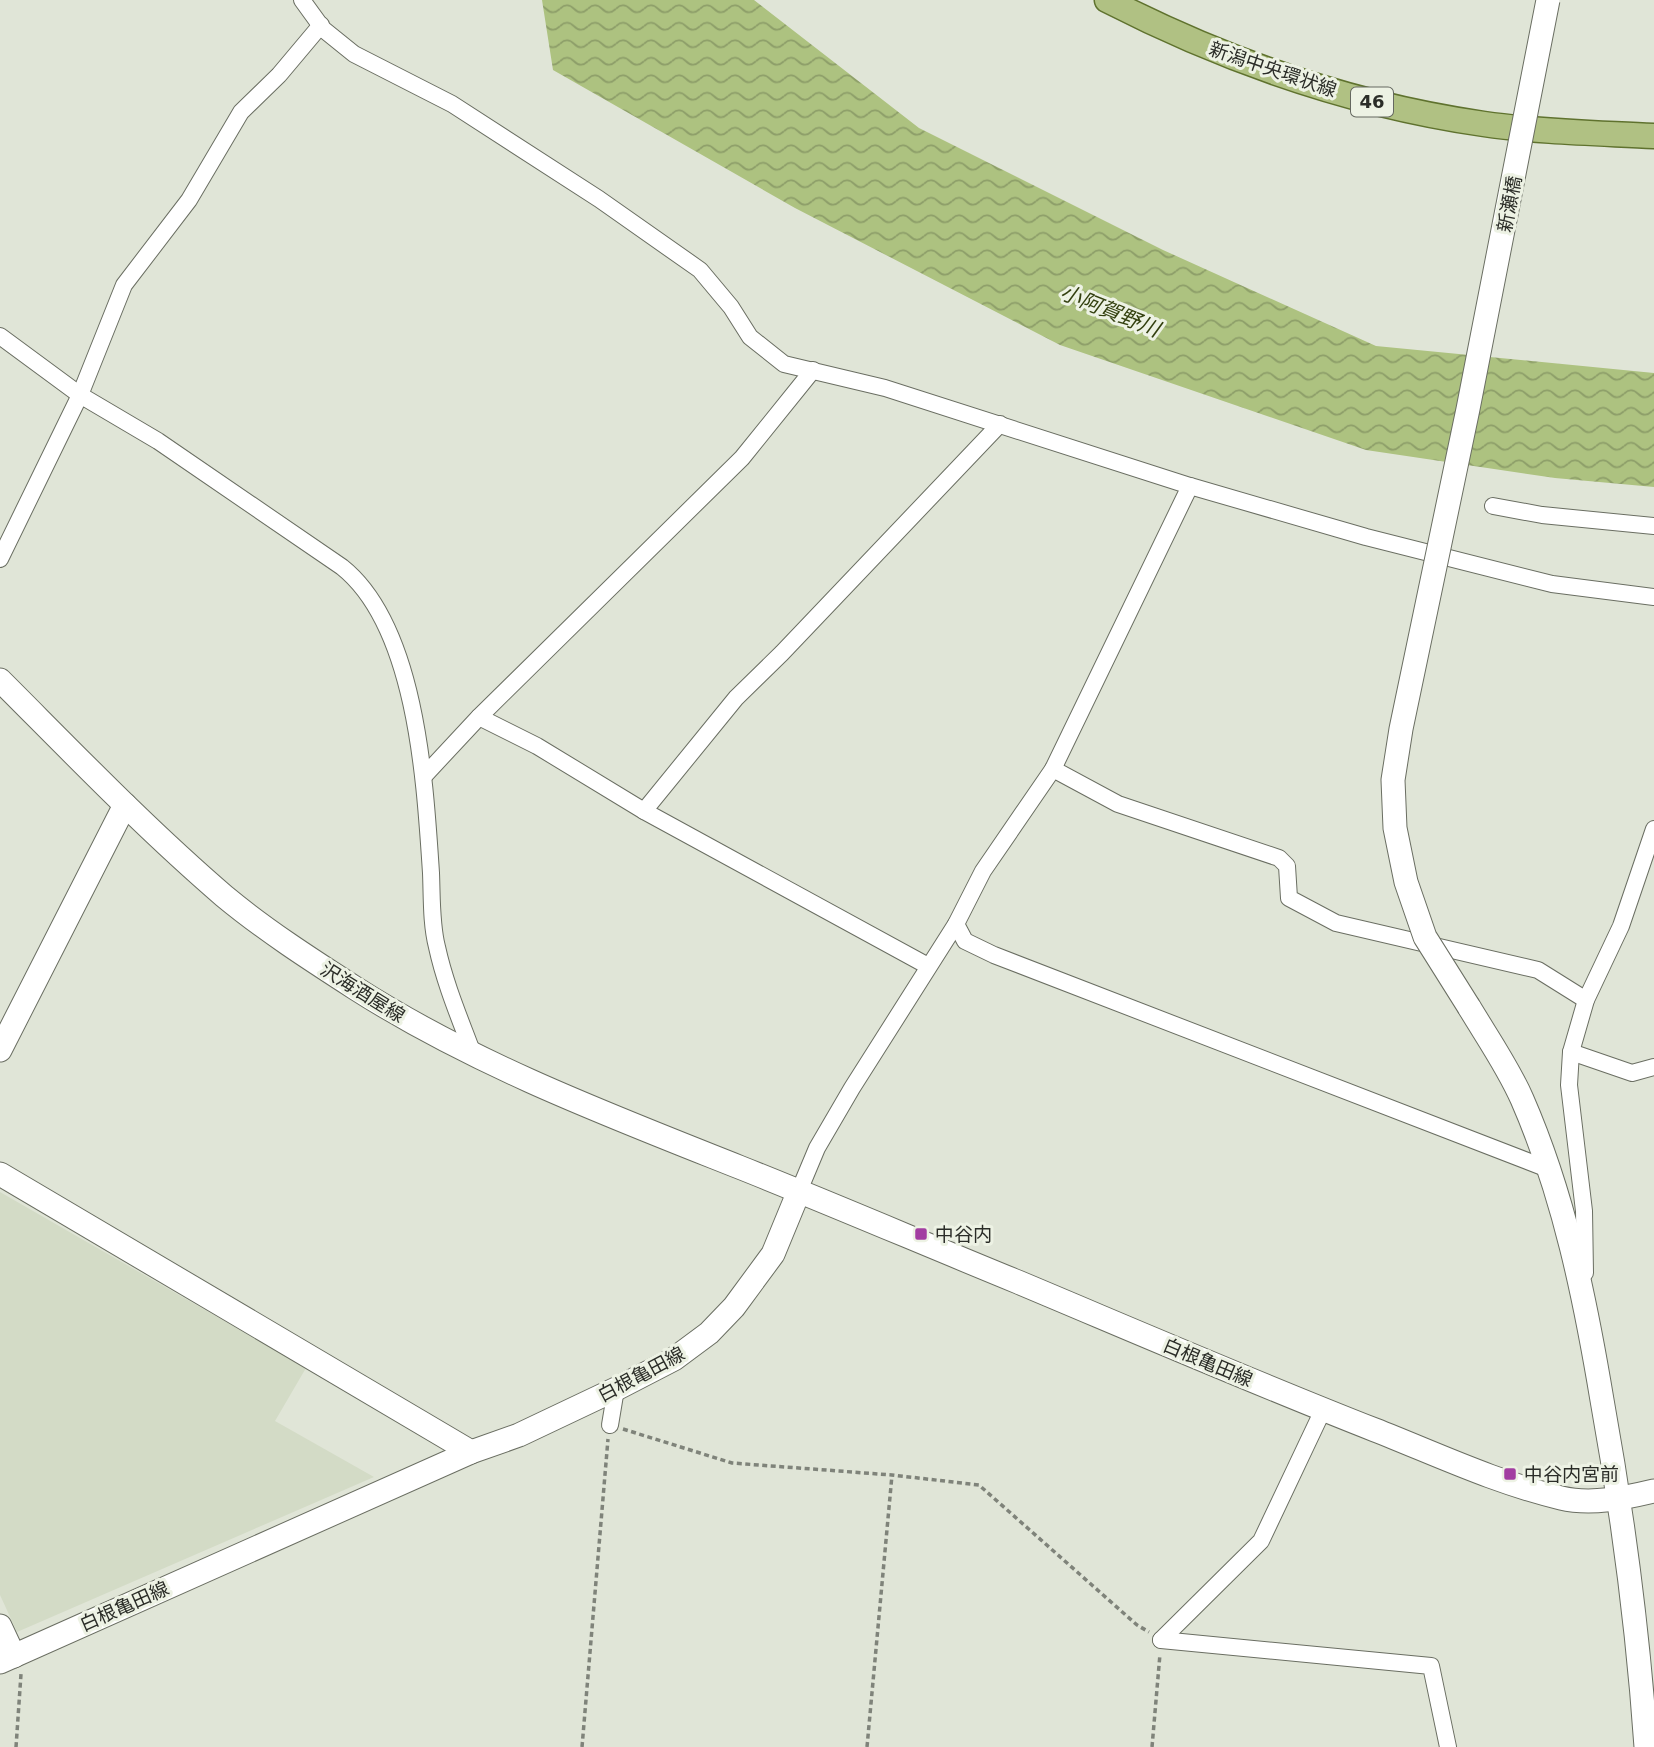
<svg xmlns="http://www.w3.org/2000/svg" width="1654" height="1747" viewBox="0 0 1654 1747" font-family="'DejaVu Sans','Noto Sans JP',sans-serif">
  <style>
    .built { fill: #d3dbc6 }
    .water { fill: url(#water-waves) }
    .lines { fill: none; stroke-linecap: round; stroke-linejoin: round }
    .street-casing { stroke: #6a6e62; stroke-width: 18 }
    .secondary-casing { stroke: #6a6e62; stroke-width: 25 }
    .primary-casing { stroke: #5f722e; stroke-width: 27 }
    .path { stroke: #7f837a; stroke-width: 3.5; stroke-dasharray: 5 3.5; stroke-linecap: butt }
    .street { stroke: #fff; stroke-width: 16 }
    .secondary { stroke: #fff; stroke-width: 23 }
    .primary { stroke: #b0c183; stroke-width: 24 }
    .secondary-bridge-casing { stroke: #6a6e62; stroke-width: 25; stroke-linecap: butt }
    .secondary-bridge { stroke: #fff; stroke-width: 23 }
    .poi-dot { fill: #a23da1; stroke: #edf2e4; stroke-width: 2.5 }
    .labels { text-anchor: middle; stroke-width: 6; stroke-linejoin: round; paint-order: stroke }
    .shield { fill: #edf2e4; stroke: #656860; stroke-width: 2 }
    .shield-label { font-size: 18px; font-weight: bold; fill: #2b2d28 }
    .street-label { font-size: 19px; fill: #2b2d28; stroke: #edf2e4 }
    .poi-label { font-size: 19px; fill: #2b2d28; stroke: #edf2e4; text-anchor: start }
    .water-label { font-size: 21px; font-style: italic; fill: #33400f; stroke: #edf2e4 }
  </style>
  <defs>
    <pattern id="water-waves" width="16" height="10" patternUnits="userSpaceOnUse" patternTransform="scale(1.75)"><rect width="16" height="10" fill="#adc280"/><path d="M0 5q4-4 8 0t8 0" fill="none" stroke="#8d9e69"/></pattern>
  </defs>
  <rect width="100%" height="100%" fill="#e0e5d7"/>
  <path class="built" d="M0,1192L306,1368L275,1421L374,1477L17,1632L0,1595Z"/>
  <path class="water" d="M542,0H754L919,128L1163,250L1376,346L1654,373V487L1555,478L1366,450L1060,345L795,208L553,70Z"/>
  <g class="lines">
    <g class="street-casing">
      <g id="street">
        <path d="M302,0L323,29L354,54L452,104L599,199L700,270L731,307L750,337L784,364L885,388L1190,486L1366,537L1552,584L1654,597"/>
        <path d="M0,336L80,395L158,441L342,567C417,627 425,783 431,873C432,897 431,924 437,947C445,984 460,1019 473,1054"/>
        <path d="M1493,506L1542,515L1654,526"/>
        <path d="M0,559L80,395L124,285L189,200L241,112L279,75L321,25"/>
        <path d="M479,717L537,746L644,811L928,966"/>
        <path d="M1053,769L1118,804L1279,858L1287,866L1289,898L1336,923L1538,970L1586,1000"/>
        <path d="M424,776L479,717L742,458L813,370"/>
        <path d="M644,811L736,698L782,653L1000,424"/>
        <path d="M956,924L965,941L994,955L1548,1169"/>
        <path d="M1571,1052L1632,1073L1654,1067"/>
        <path d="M799,1191L817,1148L852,1088L956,924L983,871L1053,769L1190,486"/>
        <path d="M1585,1273L1584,1211L1569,1085L1571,1052L1586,1000L1621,926L1654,829"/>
        <path d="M610,1425L616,1389"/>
        <path d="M1161,1640L1431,1666L1448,1747"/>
        <path d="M1161,1640L1261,1541L1323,1410"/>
      </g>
    </g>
    <g class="secondary-casing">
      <g id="secondary">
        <path d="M0,680C73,753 145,828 224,896C265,930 310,959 355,988C474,1064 608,1115 739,1167C832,1204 925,1244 1018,1282C1137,1332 1255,1383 1375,1430C1436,1454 1497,1483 1561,1498C1591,1505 1625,1498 1654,1491"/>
        <path d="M1469,1007C1487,1037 1508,1067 1522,1099C1564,1195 1585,1298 1602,1400C1623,1516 1638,1630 1646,1747"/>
        <path d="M0,1050L125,805"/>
        <path d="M0,1174L471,1452"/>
        <path d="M0,1626L14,1656"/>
        <path d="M0,1662L471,1452L519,1435L616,1389L674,1359L709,1333L734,1307L773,1254L799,1191"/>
      </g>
    </g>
    <g class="primary-casing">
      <path id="primary" d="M1107,0C1226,61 1352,105 1484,124C1540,132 1598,133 1654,136"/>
    </g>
    <g class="path">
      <path d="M623,1429L732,1463L892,1475L979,1485L1137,1625L1149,1632"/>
      <path d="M16,1747L21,1674"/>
      <path d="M582,1747L608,1439"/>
      <path d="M867,1747L892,1475"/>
      <path d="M1152,1747L1160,1654"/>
    </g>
    <use href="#street" class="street"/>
    <use href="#secondary" class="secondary"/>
    <use href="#primary" class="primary"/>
    <g class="secondary-bridge-casing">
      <path id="secondary-bridge" d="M1469,1007L1425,937L1406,882L1395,828L1393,780L1401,729L1468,409L1548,0"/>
    </g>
    <use href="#secondary-bridge" class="secondary-bridge"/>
  </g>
  <g class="poi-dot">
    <rect x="914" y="1227" width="14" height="14" rx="3.5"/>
    <rect x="1503" y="1467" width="14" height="14" rx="3.5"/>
  </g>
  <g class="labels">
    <rect class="shield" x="1351" y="87.5" width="42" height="29" rx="5"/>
    <g class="shield-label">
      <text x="1372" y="108">46</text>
    </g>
    <g class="street-label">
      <text transform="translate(1273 69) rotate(19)" y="7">新潟中央環状線</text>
      <text transform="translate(1509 204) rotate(-79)" y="7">新瀬橋</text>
      <text transform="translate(363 992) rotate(32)" y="7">沢海酒屋線</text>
      <text transform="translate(1208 1362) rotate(23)" y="7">白根亀田線</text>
      <text transform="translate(641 1374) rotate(-28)" y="7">白根亀田線</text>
      <text transform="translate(124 1606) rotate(-24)" y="7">白根亀田線</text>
    </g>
    <g class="poi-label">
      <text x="935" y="1241">中谷内</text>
      <text x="1524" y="1481">中谷内宮前</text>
    </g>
    <g class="water-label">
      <text transform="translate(1110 311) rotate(22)" y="7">小阿賀野川</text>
    </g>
  </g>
</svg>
